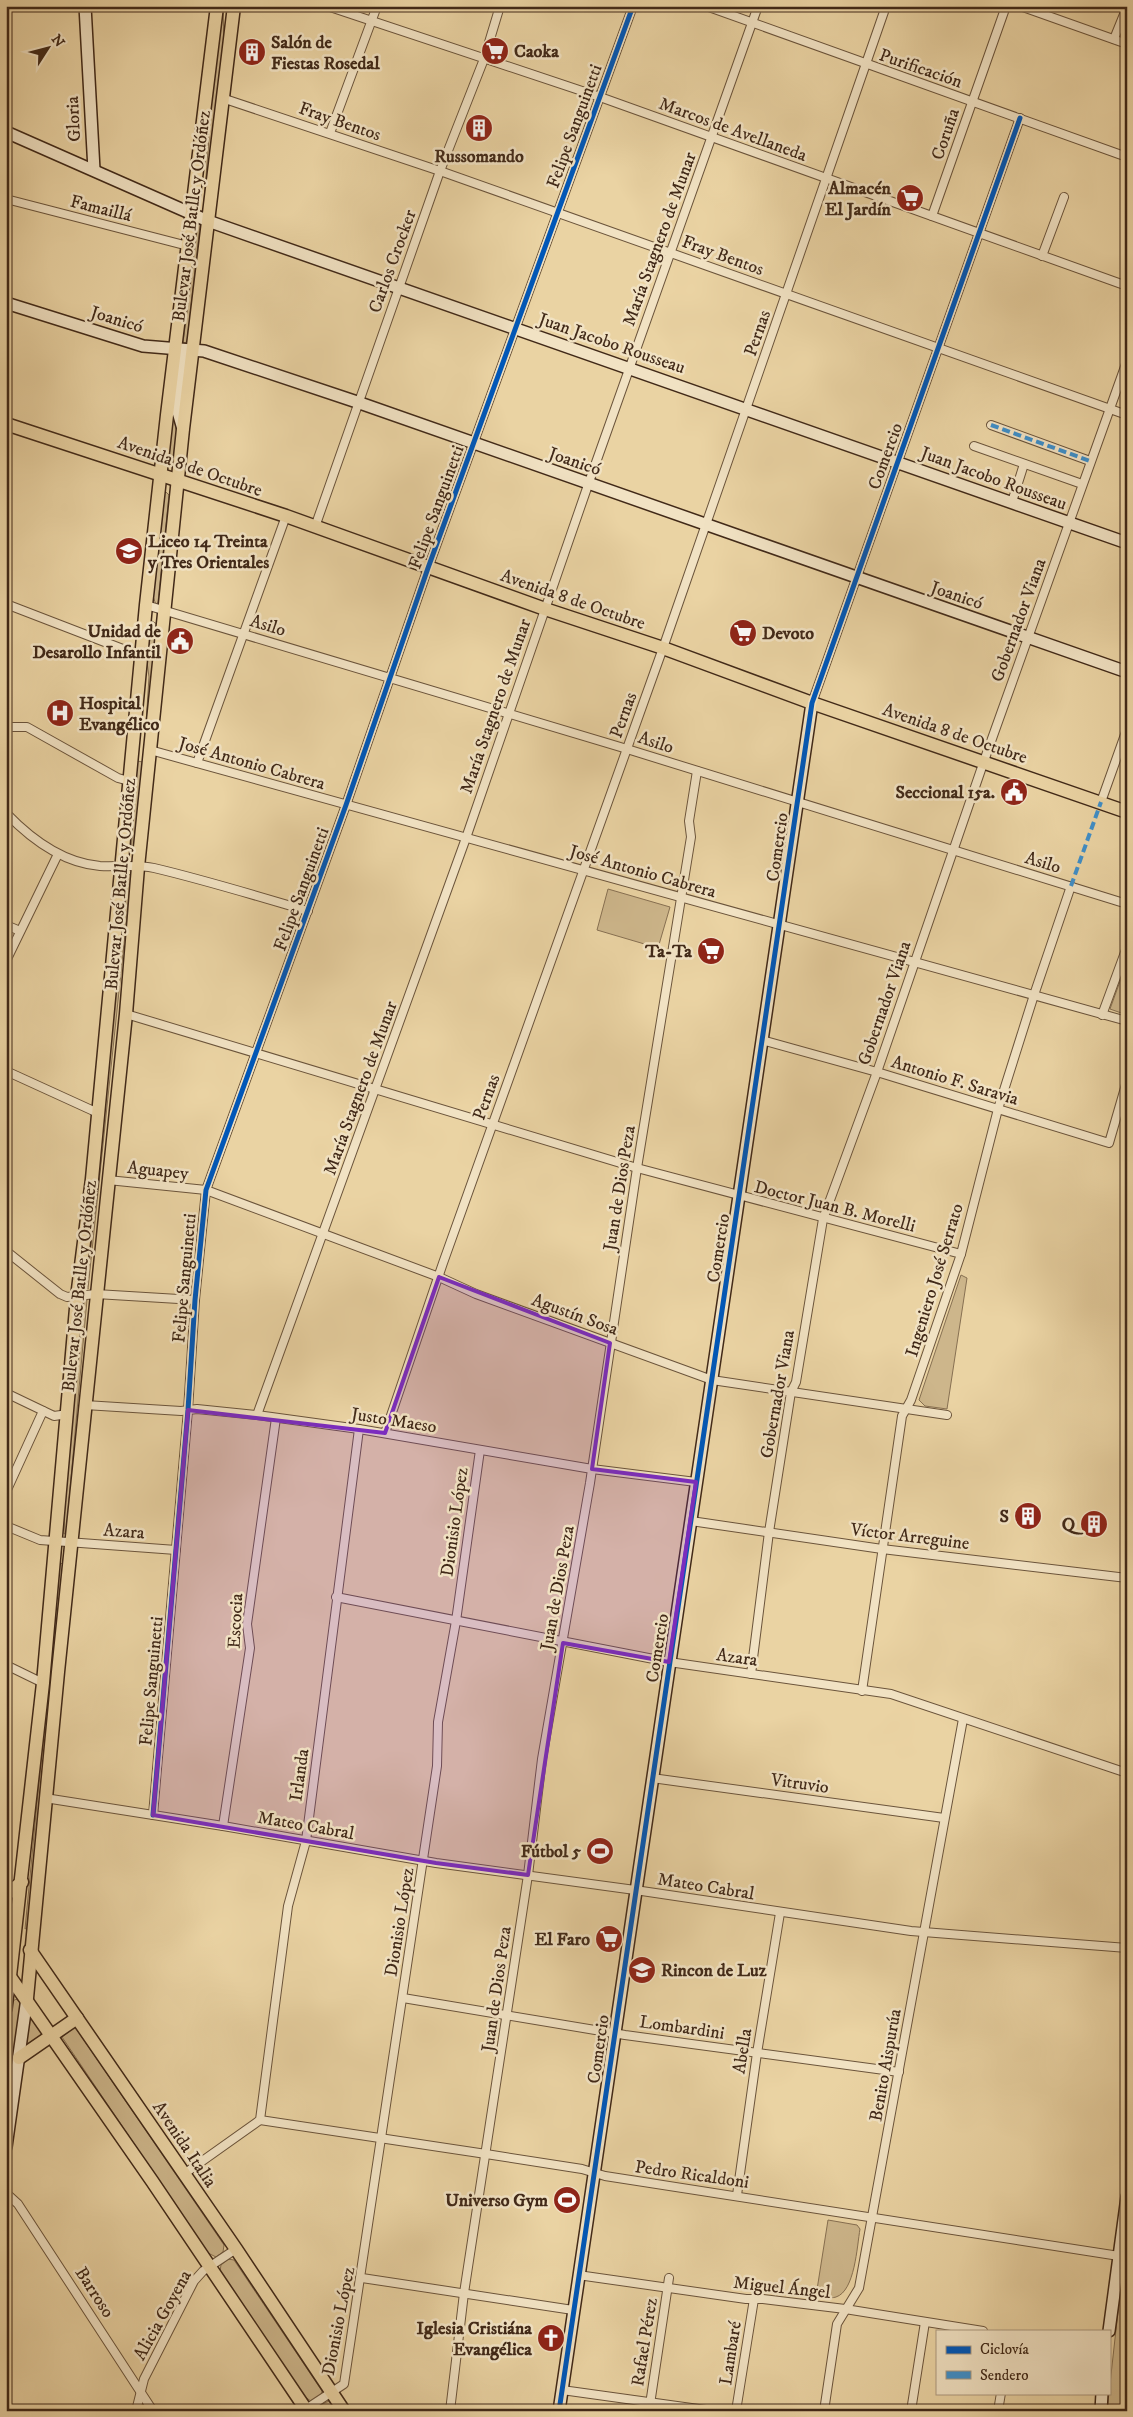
<svg xmlns="http://www.w3.org/2000/svg" width="1133" height="2417" viewBox="0 0 1133 2417" font-family="'IM FELL DW Pica',serif">
  <style>
    .green { fill: #cdb68b; stroke: #877052 }
    .lines { fill: none; stroke-linecap: round; stroke-linejoin: round }
    .street-casing { stroke: #6b543b; stroke-width: 10 }
    .secondary-casing { stroke: #412918; stroke-width: 14 }
    .primary-casing { stroke: #412918; stroke-width: 15 }
    .street { stroke: #f1e2c3; stroke-width: 8 }
    .secondary { stroke: #f1e2c3; stroke-width: 11 }
    .primary { stroke: #ead3a3; stroke-width: 12 }
    .quiet { stroke: #3f8fc9; stroke-width: 4; stroke-dasharray: 8 4; stroke-linecap: butt }
    .cycleway-casing { stroke: #f1e2c3; stroke-width: 8 }
    .cycleway { stroke: #0057b8; stroke-width: 5 }
    .marked { fill: #7b2cbf; fill-opacity: 0.2; stroke: #7b2cbf; stroke-width: 4; stroke-linejoin: round }
    .labels { text-anchor: middle; stroke-width: 5; stroke-linejoin: round; paint-order: stroke }
    .poi-label { font-size: 18px; font-weight: bold; fill: #412918; stroke: #f1e2c3; text-anchor: end }
    .street-label { font-size: 18px; fill: #412918; stroke: #f1e2c3 }
  </style>
  <rect width="100%" height="100%" fill="#ead3a3"/>
  <filter id="stains"><feTurbulence type="fractalNoise" baseFrequency=".004" numOctaves="4"/><feColorMatrix values="0 0 0 0 .2 0 0 0 0 .09 0 0 0 0 .02 0 0 0 .5 -.17"/></filter>
  <radialGradient id="worn" r=".72"><stop offset=".6" stop-color="#630" stop-opacity="0"/><stop offset="1" stop-color="#630" stop-opacity=".3"/></radialGradient>
  <g class="green">
    <path d="M222,6H223L224,44L204,201L209,138L207,129Z"/>
    <path d="M198,223L200,225L187,342L183,343Z"/>
    <path d="M174,404L177,431L172,466L167,465Z"/>
    <path d="M166,492L169,495L158,602L156,605L153,596L164,494Z"/>
    <path d="M152,621L157,624L145,739L149,677L147,662Z"/>
    <path d="M137,761L143,762L133,852L131,854Z"/>
    <path d="M129,874L131,876L88,1289L87,1286L127,875Z"/>
    <path d="M608,889L670,907L658,948L597,930Z"/>
    <path d="M1127,962V1015L1110,1009Z"/>
    <path d="M961,1275L967,1278L947,1409L925,1406L919,1400Z"/>
    <path d="M87,1300L66,1533L64,1534L65,1495L84,1302Z"/>
    <path d="M60,1562L63,1565L27,1928L25,1929Z"/>
    <path d="M16,1999L21,2003L6,2106V2050L13,2001Z"/>
    <path d="M30,2016L44,2035L29,2044L26,2043Z"/>
    <path d="M75,2027L224,2245L223,2252L216,2257L208,2253L62,2037Z"/>
    <path d="M828,2220L857,2225L860,2229C857,2246 855,2291 836,2297C830,2299 822,2296 816,2296Z"/>
    <path d="M1127,2230V2411H1107Z"/>
    <path d="M228,2259L234,2260L322,2391L321,2395L311,2401L305,2397L220,2271L221,2265Z"/>
    <path d="M329,2401L337,2411H316V2407Z"/>
  </g>
  <g class="lines">
    <g class="street-casing">
      <g id="street">
        <path d="M327,6L600,97L1127,286"/>
        <path d="M706,6L1127,157"/>
        <path d="M1020,6L1127,44"/>
        <path d="M1114,39L1127,7"/>
        <path d="M222,98L440,171L1127,415"/>
        <path d="M330,133L377,6"/>
        <path d="M6,199L188,246"/>
        <path d="M932,216L1006,6"/>
        <path d="M1042,256L1064,197"/>
        <path d="M991,425L1090,461"/>
        <path d="M974,446L1082,484"/>
        <path d="M1012,502L1024,464"/>
        <path d="M315,527L440,171L484,59L500,6"/>
        <path d="M6,604L141,656"/>
        <path d="M146,605L627,749L1127,904"/>
        <path d="M812,703L1020,118"/>
        <path d="M6,727H27L118,778L129,781"/>
        <path d="M150,750L1127,1021"/>
        <path d="M197,763L286,516"/>
        <path d="M1101,802L1127,729"/>
        <path d="M6,813C31,839 63,863 100,866C117,867 137,864 154,868C205,880 257,896 308,911"/>
        <path d="M6,925L20,931"/>
        <path d="M6,961L58,854"/>
        <path d="M126,1014L637,1168L961,1254"/>
        <path d="M1102,1015L1127,947"/>
        <path d="M762,1040L877,1072L1109,1143L1127,1081"/>
        <path d="M6,1071L98,1113"/>
        <path d="M108,1180L206,1190L439,1277L476,1294L712,1380L947,1415"/>
        <path d="M6,1251L60,1294L67,1297L96,1294L195,1300"/>
        <path d="M6,1393L54,1416L68,1414"/>
        <path d="M85,1405L181,1411L197,1409L257,1415L359,1429L592,1469L696,1482"/>
        <path d="M257,1415L466,838L588,485L758,6"/>
        <path d="M385,1433L443,1263L663,648L886,6"/>
        <path d="M6,1492L43,1411"/>
        <path d="M691,1521L882,1549L1127,1578"/>
        <path d="M6,1526L40,1540L176,1550"/>
        <path d="M336,1597L669,1662L891,1694L1127,1773"/>
        <path d="M6,1665L43,1683"/>
        <path d="M751,1674L769,1532L791,1392L796,1382L823,1219L877,1072L984,761L1127,361"/>
        <path d="M862,1691L902,1416L911,1400L961,1254L998,1109L1034,995L1071,886"/>
        <path d="M652,1778L944,1818"/>
        <path d="M45,1798L223,1826L436,1863L635,1890L911,1931L1127,1948"/>
        <path d="M153,1815L188,1410L195,1300L206,1190L346,805L428,568L633,6"/>
        <path d="M223,1826L250,1648L247,1624L276,1418"/>
        <path d="M403,1998L625,2035L899,2072"/>
        <path d="M260,2120L486,2154L582,2169L605,2176L1119,2256"/>
        <path d="M184,2174L260,2120L288,1906L306,1841L359,1429"/>
        <path d="M6,2193L18,2204L153,2411"/>
        <path d="M737,2195L757,2053L780,1913"/>
        <path d="M578,2275L746,2299H763L845,2309L983,2331"/>
        <path d="M362,2278L573,2310"/>
        <path d="M562,2390L713,2411"/>
        <path d="M306,2409L344,2384L437,1766L438,1722L456,1621L480,1450"/>
        <path d="M136,2411L144,2379L194,2281L203,2271L236,2249"/>
        <path d="M450,2411L464,2293L528,1875L542,1759L590,1483L637,1168L691,837L689,821L697,771"/>
        <path d="M649,2411L669,2278"/>
        <path d="M736,2411L754,2299"/>
        <path d="M824,2411L837,2324L859,2288L963,1719"/>
        <path d="M911,2411L925,2322"/>
        <path d="M998,2411L1001,2393"/>
      </g>
    </g>
    <g class="secondary-casing">
      <g id="secondary">
        <path d="M85,6L94,170"/>
        <path d="M6,132L208,221L1127,543"/>
        <path d="M6,303L143,346L204,351L357,402L1127,672"/>
        <path d="M175,350L180,354L183,361L178,412L183,429"/>
        <path d="M6,2009L10,1976"/>
        <path d="M6,2147L27,1998"/>
        <path d="M1109,2331L1127,2197"/>
        <path d="M559,2411L812,703"/>
        <path d="M1101,2411L1102,2393"/>
      </g>
    </g>
    <g class="primary-casing">
      <g id="primary">
        <path d="M6,424L286,516L545,609L663,648L812,703L1127,812"/>
        <path d="M6,1895L22,1882"/>
        <path d="M30,1950L236,2249L344,2411"/>
        <path d="M6,1971L152,2181L307,2411"/>
        <path d="M10,1976L43,1683L77,1297L92,1179L146,605L167,415L217,6"/>
        <path d="M27,1998L58,1672L126,1014L138,867L183,429L234,6"/>
        <path d="M19,2058L77,2018"/>
      </g>
    </g>
    <use href="#street" class="street"/>
    <use href="#secondary" class="secondary"/>
    <use href="#primary" class="primary"/>
    <g class="quiet">
      <path d="M991,425L1090,461"/>
      <path d="M1071,886L1101,802"/>
    </g>
    <g class="cycleway-casing">
      <g id="cycleway">
        <path d="M153,1815L188,1410L195,1300L206,1190L346,805L428,568L633,6"/>
        <path d="M559,2411L812,703L1020,118"/>
      </g>
    </g>
    <use href="#cycleway" class="cycleway"/>
  </g>
  <path class="marked" d="M439,1277L610,1343L592,1469L696,1482L669,1662L563,1643L528,1875L436,1863L153,1815L188,1410L385,1433Z"/>
  <defs>
    <g id="supermarket-disc" transform="scale(1.4375)"><circle r="9.5" fill="#8f2418" stroke="#f1e2c3"/><path d="M-6-5.5h2.5l.6 2H6L4.5 2H-2.5L-4.4-4H-6ZM-1.5 3.2a1.3 1.3 0 1 0 .1 0ZM3 3.2a1.3 1.3 0 1 0 .1 0Z" fill="#fff"/></g>
    <g id="building-disc" transform="scale(1.4375)"><circle r="9.5" fill="#8f2418" stroke="#f1e2c3"/><path d="M-4-6H4V6H1V3H-1V6H-4ZM-2.5-4.3h1.7v1.8h-1.7ZM.8-4.3h1.7v1.8H.8ZM-2.5-1h1.7V.8h-1.7ZM.8-1h1.7V.8H.8Z" fill="#fff"/></g>
    <g id="school-disc" transform="scale(1.4375)"><circle r="9.5" fill="#8f2418" stroke="#f1e2c3"/><path d="M0-5L7-2L0 1L-7-2ZM-4 1L0 2.5L4 1V4Q0 6-4 4Z" fill="#fff"/></g>
    <g id="civic-disc" transform="scale(1.4375)"><circle r="9.5" fill="#8f2418" stroke="#f1e2c3"/><path d="M-.6-6.5H3V-4.5H.6V-3L4-1V1h2V6H-6V1h2V-1L-.6-3ZM-1.2 2.5V6h2.4V2.5Z" fill="#fff"/></g>
    <g id="hospital-disc" transform="scale(1.4375)"><circle r="9.5" fill="#8f2418" stroke="#f1e2c3"/><path d="M-5-5h3v3.5h4V-5h3V5h-3V1.5h-4V5h-3Z" fill="#fff"/></g>
    <g id="stadium-disc" transform="scale(1.4375)"><circle r="9.5" fill="#8f2418" stroke="#f1e2c3"/><path d="M0-5a6.5 5 0 1 0 0 10a6.5 5 0 1 0 0-10ZM-3.5-1.8h7v3.6h-7Z" fill="#fff"/></g>
    <g id="church-disc" transform="scale(1.4375)"><circle r="9.5" fill="#8f2418" stroke="#f1e2c3"/><path d="M-1.2-6h2.4v3.5h3.3v2.4h-3.3V6h-2.4V-.1h-3.3v-2.4h3.3Z" fill="#fff"/></g>
  </defs>
  <g fill-rule="evenodd">
    <use href="#supermarket-disc" x="495" y="51"/>
    <use href="#building-disc" x="252" y="52"/>
    <use href="#building-disc" x="479" y="128"/>
    <use href="#supermarket-disc" x="910" y="198"/>
    <use href="#school-disc" x="129" y="551"/>
    <use href="#supermarket-disc" x="743" y="633"/>
    <use href="#civic-disc" x="180" y="641"/>
    <use href="#hospital-disc" x="60" y="713"/>
    <use href="#civic-disc" x="1014" y="792"/>
    <use href="#supermarket-disc" x="711" y="951"/>
    <use href="#building-disc" x="1028" y="1516"/>
    <use href="#building-disc" x="1094" y="1524"/>
    <use href="#stadium-disc" x="600" y="1851"/>
    <use href="#supermarket-disc" x="609" y="1939"/>
    <use href="#school-disc" x="642" y="1970"/>
    <use href="#stadium-disc" x="567" y="2200"/>
    <use href="#church-disc" x="551" y="2338"/>
  </g>
  <g class="labels">
    <g class="poi-label">
      <text x="271" y="48" text-anchor="start">Salón de<tspan x="271" dy="21">Fiestas Rosedal</tspan></text>
      <text x="514" y="57" text-anchor="start">Caoka</text>
      <text x="479" y="162" text-anchor="middle">Russomando</text>
      <text x="891" y="194">Almacén<tspan x="891" dy="21">El Jardín</tspan></text>
      <text x="148" y="547" text-anchor="start">Liceo 14 Treinta<tspan x="148" dy="21">y Tres Orientales</tspan></text>
      <text x="161" y="637">Unidad de<tspan x="161" dy="21">Desarollo Infantil</tspan></text>
      <text x="762" y="639" text-anchor="start">Devoto</text>
      <text x="79" y="709" text-anchor="start">Hospital<tspan x="79" dy="21">Evangélico</tspan></text>
      <text x="995" y="798">Seccional 15a.</text>
      <text x="692" y="957">Ta-Ta</text>
      <text x="1009" y="1522">S</text>
      <text x="1075" y="1530">Q</text>
      <text x="581" y="1857">Fútbol 5</text>
      <text x="590" y="1945">El Faro</text>
      <text x="661" y="1976" text-anchor="start">Rincon de Luz</text>
      <text x="548" y="2206">Universo Gym</text>
      <text x="532" y="2334">Iglesia Cristiána<tspan x="532" dy="21">Evangélica</tspan></text>
    </g>
    <g class="street-label">
      <text transform="translate(921 68) rotate(19)" y="6">Purificación</text>
      <text transform="translate(73 119) rotate(-93)" y="6">Gloria</text>
      <text transform="translate(340 121) rotate(19)" y="6">Fray Bentos</text>
      <text transform="translate(574 126) rotate(-70)" y="6">Felipe Sanguinetti</text>
      <text transform="translate(733 129) rotate(20)" y="6">Marcos de Avellaneda</text>
      <text transform="translate(945 134) rotate(-71)" y="6">Coruña</text>
      <text transform="translate(101 208) rotate(14)" y="6">Famaillá</text>
      <text transform="translate(191 216) rotate(-83)" y="6">Bulevar José Batlle y Ordóñez</text>
      <text transform="translate(659 239) rotate(-70)" y="6">María Stagnero de Munar</text>
      <text transform="translate(723 255) rotate(20)" y="6">Fray Bentos</text>
      <text transform="translate(392 261) rotate(-70)" y="6">Carlos Crocker</text>
      <text transform="translate(117 319) rotate(17)" y="6">Joanicó</text>
      <text transform="translate(757 333) rotate(-71)" y="6">Pernas</text>
      <text transform="translate(612 343) rotate(19)" y="6">Juan Jacobo Rousseau</text>
      <text transform="translate(885 456) rotate(-70)" y="6">Comercio</text>
      <text transform="translate(575 461) rotate(19)" y="6">Joanicó</text>
      <text transform="translate(190 466) rotate(19)" y="6">Avenida 8 de Octubre</text>
      <text transform="translate(994 478) rotate(20)" y="6">Juan Jacobo Rousseau</text>
      <text transform="translate(436 507) rotate(-70)" y="6">Felipe Sanguinetti</text>
      <text transform="translate(957 595) rotate(19)" y="6">Joanicó</text>
      <text transform="translate(573 599) rotate(19)" y="6">Avenida 8 de Octubre</text>
      <text transform="translate(1018 620) rotate(-70)" y="6">Gobernador Viana</text>
      <text transform="translate(268 625) rotate(17)" y="6">Asilo</text>
      <text transform="translate(495 706) rotate(-71)" y="6">María Stagnero de Munar</text>
      <text transform="translate(623 715) rotate(-70)" y="6">Pernas</text>
      <text transform="translate(955 733) rotate(19)" y="6">Avenida 8 de Octubre</text>
      <text transform="translate(656 742) rotate(18)" y="6">Asilo</text>
      <text transform="translate(252 763) rotate(16)" y="6">José Antonio Cabrera</text>
      <text transform="translate(777 847) rotate(-82)" y="6">Comercio</text>
      <text transform="translate(1043 862) rotate(17)" y="6">Asilo</text>
      <text transform="translate(643 871) rotate(16)" y="6">José Antonio Cabrera</text>
      <text transform="translate(120 884) rotate(-85)" y="6">Bulevar José Batlle y Ordóñez</text>
      <text transform="translate(301 889) rotate(-70)" y="6">Felipe Sanguinetti</text>
      <text transform="translate(884 1003) rotate(-71)" y="6">Gobernador Viana</text>
      <text transform="translate(955 1080) rotate(17)" y="6">Antonio F. Saravia</text>
      <text transform="translate(360 1088) rotate(-70)" y="6">María Stagnero de Munar</text>
      <text transform="translate(486 1097) rotate(-70)" y="6">Pernas</text>
      <text transform="translate(158 1170) rotate(6)" y="6">Aguapey</text>
      <text transform="translate(619 1188) rotate(-81)" y="6">Juan de Dios Peza</text>
      <text transform="translate(835 1206) rotate(14)" y="6">Doctor Juan B. Morelli</text>
      <text transform="translate(718 1248) rotate(-81)" y="6">Comercio</text>
      <text transform="translate(184 1278) rotate(-85)" y="6">Felipe Sanguinetti</text>
      <text transform="translate(934 1280) rotate(-73)" y="6">Ingeniero José Serrato</text>
      <text transform="translate(79 1286) rotate(-84)" y="6">Bulevar José Batlle y Ordóñez</text>
      <text transform="translate(575 1314) rotate(20)" y="6">Agustín Sosa</text>
      <text transform="translate(777 1394) rotate(-80)" y="6">Gobernador Viana</text>
      <text transform="translate(394 1420) rotate(9)" y="6">Justo Maeso</text>
      <text transform="translate(454 1522) rotate(-82)" y="6">Dionisio López</text>
      <text transform="translate(124 1531) rotate(4)" y="6">Azara</text>
      <text transform="translate(910 1536) rotate(7)" y="6">Víctor Arreguine</text>
      <text transform="translate(557 1588) rotate(-80)" y="6">Juan de Dios Peza</text>
      <text transform="translate(235 1621) rotate(-87)" y="6">Escocia</text>
      <text transform="translate(657 1648) rotate(-81)" y="6">Comercio</text>
      <text transform="translate(737 1657) rotate(8)" y="6">Azara</text>
      <text transform="translate(151 1681) rotate(-85)" y="6">Felipe Sanguinetti</text>
      <text transform="translate(299 1775) rotate(-82)" y="6">Irlanda</text>
      <text transform="translate(800 1783) rotate(8)" y="6">Vitruvio</text>
      <text transform="translate(306 1825) rotate(10)" y="6">Mateo Cabral</text>
      <text transform="translate(706 1886) rotate(9)" y="6">Mateo Cabral</text>
      <text transform="translate(399 1922) rotate(-81)" y="6">Dionisio López</text>
      <text transform="translate(496 1989) rotate(-82)" y="6">Juan de Dios Peza</text>
      <text transform="translate(682 2027) rotate(8)" y="6">Lombardini</text>
      <text transform="translate(598 2049) rotate(-82)" y="6">Comercio</text>
      <text transform="translate(742 2051) rotate(-81)" y="6">Abella</text>
      <text transform="translate(885 2065) rotate(-80)" y="6">Benito Aispurúa</text>
      <text transform="translate(185 2144) rotate(56)" y="6">Avenida Italia</text>
      <text transform="translate(692 2174) rotate(8)" y="6">Pedro Ricaldoni</text>
      <text transform="translate(782 2287) rotate(6)" y="6">Miguel Ángel</text>
      <text transform="translate(95 2292) rotate(57)" y="6">Barroso</text>
      <text transform="translate(162 2315) rotate(-61)" y="6">Alicia Goyena</text>
      <text transform="translate(338 2321) rotate(-79)" y="6">Dionisio López</text>
      <text transform="translate(644 2342) rotate(-81)" y="6">Rafael Pérez</text>
      <text transform="translate(730 2353) rotate(-81)" y="6">Lambaré</text>
    </g>
  </g>
  <rect width="1133" height="2417" fill="none" stroke="#ead3a3" stroke-width="25"/>
  <rect x="8" y="8" width="1118" height="2402" fill="none" stroke="#412918" stroke-width="2.5"/>
  <rect x="12" y="12" width="1108" height="2392" fill="none" stroke="#412918"/>
  <rect x="936" y="2330" width="175" height="65" fill="#f1e2c3" stroke="#ab987f"/>
  <rect x="946" y="2346" width="25" height="8" fill="#0057b8" stroke="#ab987f"/>
  <text x="980" y="2354" font-size="15" fill="#412918">Ciclovía</text>
  <rect x="946" y="2371" width="25" height="8" fill="#3f8fc9" stroke="#ab987f"/>
  <text x="980" y="2380" font-size="15" fill="#412918">Sendero</text>
  <g transform="translate(48 48) rotate(54)" stroke="#f1e2c3" stroke-width="4" paint-order="stroke">
  <path d="M0-4L9 19L0 12L-9 19Z" fill="#412918"/>
  <text y="-8" font-size="14" font-weight="bold" text-anchor="middle" fill="#412918">N</text>
  </g>
  <rect width="100%" height="100%" filter="url(#stains)"/>
  <rect width="100%" height="100%" fill="url(#worn)"/>
</svg>
